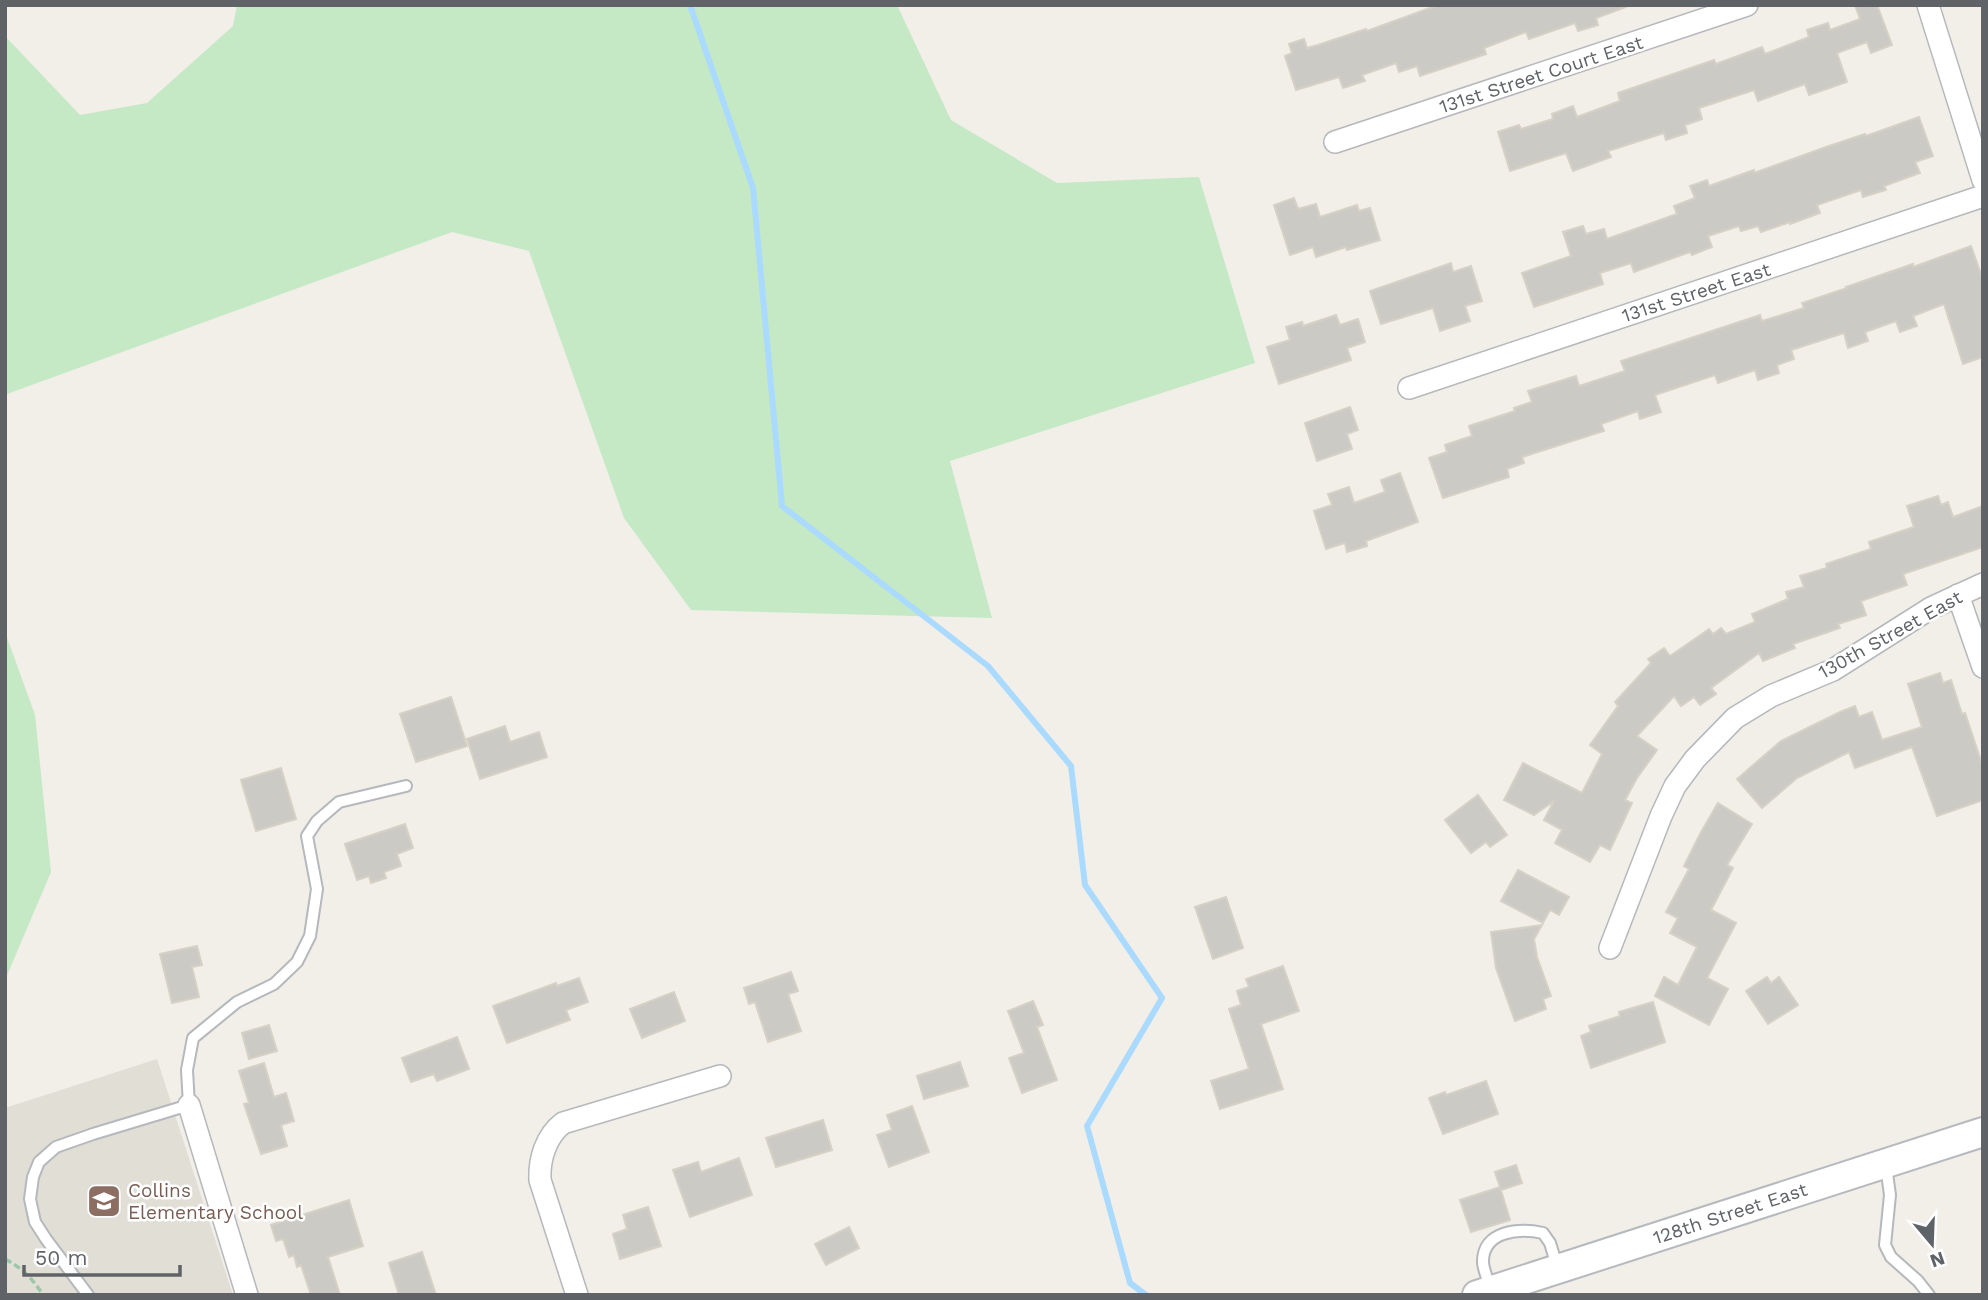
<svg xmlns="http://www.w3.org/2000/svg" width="1988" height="1300" viewBox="0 0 1988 1300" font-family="'Work Sans',sans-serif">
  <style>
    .education { fill: #e1ded6 }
    .green { fill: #c5e8c5 }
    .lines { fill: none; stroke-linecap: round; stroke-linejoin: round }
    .stream { stroke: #aadaff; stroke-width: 6 }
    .building { fill: #cccac5; stroke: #d6d1c6; stroke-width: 2 }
    .lane-casing { stroke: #b5b8bc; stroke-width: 14 }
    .street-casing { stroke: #b5b8bc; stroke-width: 24 }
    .secondary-casing { stroke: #b6babf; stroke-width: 32 }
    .path { stroke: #9cc7a9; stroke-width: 3.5; stroke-dasharray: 7 3.5; stroke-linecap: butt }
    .lane { stroke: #fff; stroke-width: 10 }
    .street { stroke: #fff; stroke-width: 21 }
    .secondary { stroke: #fff; stroke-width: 28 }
    .labels { text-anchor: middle; stroke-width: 5; stroke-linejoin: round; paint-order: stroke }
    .street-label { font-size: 19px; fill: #5f6368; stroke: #fff }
    .education-label { font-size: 19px; fill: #785e54; stroke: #fff; text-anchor: start }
  </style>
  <rect width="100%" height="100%" fill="#f1efe8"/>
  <path class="education" d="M157,1059L233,1295H5V1108Z"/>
  <g class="green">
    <path d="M237,5H897L951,120L1057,183L1199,177L1255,363L950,461L992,618L691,610L624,518L529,251L452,232L7,394L5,396V36L80,115L147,103L233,26Z"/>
    <path d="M5,632L35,715L51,872L5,980Z"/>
  </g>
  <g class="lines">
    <path class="stream" d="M690,5L753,188L782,506L988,666L1071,766L1085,885L1162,998L1087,1126L1130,1283L1146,1295"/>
  </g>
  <g class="building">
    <path d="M1438,5H1625L1626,7L1596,18L1598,25L1578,31L1575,23L1529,39L1526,32L1484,48L1486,54L1420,76L1417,66L1399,72L1396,63L1362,75L1365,81L1343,88L1339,77L1296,90L1285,56L1292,53L1289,44L1304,39L1307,48L1318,45L1366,29L1367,31Z"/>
    <path d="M1855,5H1877L1892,45L1871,53L1867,42L1837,53L1847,82L1809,95L1805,84L1758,101L1754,90L1699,108L1702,119L1685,125L1687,133L1666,140L1664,133L1608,151L1611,157L1573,171L1566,153L1510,171L1498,132L1519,125L1521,129L1553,119L1552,114L1573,106L1577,117L1620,101L1618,93L1714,60L1716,64L1762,47L1765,54L1809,37L1807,30L1828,23L1830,30L1860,19Z"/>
    <path d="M1919,117L1933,156L1915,162L1920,173L1884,186L1886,190L1863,197L1861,190L1817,205L1820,213L1790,224V222L1761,232L1758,226L1741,231L1739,226L1708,236L1712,247L1692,255L1690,252L1634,272L1631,263L1600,273L1603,284L1534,307L1522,273L1571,256L1563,232L1583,226L1586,234L1604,229L1607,239L1677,214L1674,206L1695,198L1690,186L1707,180L1709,186L1754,170V173L1826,147L1865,134L1866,136Z"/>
    <path d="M1294,198L1298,209L1316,204L1320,217L1357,205L1359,211L1370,208L1380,240L1347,250L1346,247L1316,257L1313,247L1290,255L1274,205Z"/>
    <path d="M1971,246L1983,280V357L1963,364L1944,304L1913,316L1917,326L1900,332L1896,321L1865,332L1868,341L1848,348L1844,333L1791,350L1794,359L1777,365L1779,373L1758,380L1755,370L1718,383L1715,375L1655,395L1661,412L1640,419L1638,411L1601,424L1604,431L1522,457L1524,463L1507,469L1509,477L1443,498L1429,458L1447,452L1445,445L1472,436L1469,426L1515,411L1514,408L1532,402L1528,391L1576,376L1579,386L1625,371L1621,361L1760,315L1762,321L1804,308L1802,303L1847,288L1846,287L1913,264V267Z"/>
    <path d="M1451,263L1453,272L1471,266L1482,301L1465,306L1470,321L1440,331L1433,308L1381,324L1370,291Z"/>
    <path d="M1336,315L1340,325L1358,319L1365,342L1347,348L1351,360L1279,384L1267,347L1290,340L1286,327L1302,322L1303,326Z"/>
    <path d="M1350,407L1358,430L1347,434L1352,449L1317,461L1305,423Z"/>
    <path d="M1400,473L1418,522L1366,541L1367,546L1347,552L1345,543L1326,549L1314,511L1332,505L1328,494L1349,487L1354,503L1385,492L1381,480Z"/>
    <path d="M1938,496L1941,505L1948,502L1953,517L1983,506V547L1903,574L1907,585L1861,601L1866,615L1838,624L1840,628L1793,644L1795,648L1763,661L1759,653L1711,688L1716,694L1700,705L1694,697L1681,706L1674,696L1637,736L1657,750L1637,778L1625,800L1632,803L1610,850L1600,845L1590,862L1555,843L1562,830L1544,820L1554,801L1534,815L1504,800L1523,763L1582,793L1602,754L1590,745L1618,706L1615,702L1651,663L1648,659L1664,648L1670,656L1709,629L1713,634L1721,628L1726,634L1755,622L1752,614L1788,599L1786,592L1804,587L1800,576L1827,568L1826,564L1871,549L1869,542L1914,527L1907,506Z"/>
    <path d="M1940,673L1943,683L1951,680L1962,714L1965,713L1983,767V800L1937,816L1912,747L1855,768L1849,752L1797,778L1762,808L1737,779L1781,741L1840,712L1855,706L1859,717L1872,712L1882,740L1922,727L1908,684Z"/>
    <path d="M451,697L467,746L416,762L400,714Z"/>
    <path d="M505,726L510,742L539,732L547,757L480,779L467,739Z"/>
    <path d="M281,768L296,819L256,831L241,780Z"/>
    <path d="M1478,795L1507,835L1490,847L1486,842L1471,853L1445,820Z"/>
    <path d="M1718,803L1752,824L1727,865L1733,868L1711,910L1736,923L1707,978L1728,989L1709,1025L1655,996L1664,977L1678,985L1697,947L1670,933L1678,918L1666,912L1689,869L1684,866L1700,834Z"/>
    <path d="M405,824L413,848L397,854L401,866L384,872L386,878L371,883L369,876L357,880L345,844Z"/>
    <path d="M1518,870L1569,897L1559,915L1550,910L1543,923L1501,901Z"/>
    <path d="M1226,897L1243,948L1213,959L1195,907Z"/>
    <path d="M1542,925L1534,939L1537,957L1551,996L1543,999L1546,1009L1515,1021L1496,968L1491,932Z"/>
    <path d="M197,946L202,965L192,967L199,997L172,1003L160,954Z"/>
    <path d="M1283,966L1299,1011L1261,1024L1283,1089L1220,1109L1211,1081L1249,1069L1229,1009L1241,1005L1237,991L1249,987L1246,979Z"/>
    <path d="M791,972L798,991L788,994L801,1031L768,1042L755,1002L749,1004L744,988Z"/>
    <path d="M1767,977L1771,983L1779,977L1798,1005L1768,1024L1746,991Z"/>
    <path d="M579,978L588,1002L566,1010L570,1020L507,1043L493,1006L556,983L557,986Z"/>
    <path d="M674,992L685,1021L642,1038L630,1009Z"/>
    <path d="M1033,1001L1043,1025L1037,1027L1057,1080L1022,1093L1009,1058L1024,1053L1008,1011Z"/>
    <path d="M1653,1002L1665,1042L1591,1068L1581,1036L1591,1032L1589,1026L1620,1016L1619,1012Z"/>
    <path d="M269,1025L277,1051L249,1059L242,1033Z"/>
    <path d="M457,1037L469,1069L437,1081L434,1074L411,1082L402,1058Z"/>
    <path d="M960,1062L968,1086L924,1099L917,1076Z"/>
    <path d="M264,1063L274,1097L286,1093L294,1121L281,1125L287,1146L261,1154L244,1104L249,1103L239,1071Z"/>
    <path d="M1486,1081L1498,1114L1443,1134L1429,1098L1445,1092L1446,1095Z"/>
    <path d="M912,1106L929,1152L889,1167L877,1135L892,1130L887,1115Z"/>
    <path d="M823,1120L832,1150L776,1167L766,1138Z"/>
    <path d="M739,1158L752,1195L690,1217L673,1170L698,1162L701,1172Z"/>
    <path d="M1516,1165L1522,1183L1501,1190L1495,1172Z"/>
    <path d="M1500,1187L1510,1220L1471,1232L1460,1200Z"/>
    <path d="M349,1200L363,1246L328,1257L340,1295H311L301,1265L297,1267L294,1255L289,1257L283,1239L276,1241L271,1225Z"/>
    <path d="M648,1207L661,1246L620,1259L613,1234L627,1229L623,1215Z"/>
    <path d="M849,1227L859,1248L826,1265L815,1244Z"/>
    <path d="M422,1252L436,1295H399L389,1263Z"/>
  </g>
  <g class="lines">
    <g class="lane-casing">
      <g id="lane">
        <path d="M1886,1166L1890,1195L1885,1245L1891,1257L1918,1281L1929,1295"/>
        <path d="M1491,1290C1489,1282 1484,1272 1483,1263C1482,1230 1520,1228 1543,1233L1550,1243L1558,1269"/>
        <path d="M88,1295L46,1239L35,1222L30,1199L33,1177L39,1162L56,1147L93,1134L189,1105L187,1070L193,1038L237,1002L274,984L297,962L310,936L317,889L307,836L317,821L339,802L406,786"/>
      </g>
    </g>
    <g class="street-casing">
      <g id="street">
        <path d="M1928,5L1983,180"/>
        <path d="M1335,142L1747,5"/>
        <path d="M1409,388L1983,196"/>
        <path d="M1958,595L1983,667"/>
        <path d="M1610,948L1661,816L1675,786L1695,759L1735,718L1771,696L1833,670L1931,608L1983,584"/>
        <path d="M189,1105L247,1295"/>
        <path d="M577,1295L540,1180C539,1159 546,1136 563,1123L720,1076"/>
      </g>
    </g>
    <g class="secondary-casing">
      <path id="secondary" d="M1477,1295L1983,1132"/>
    </g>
    <path class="path" d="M5,1259C22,1268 33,1279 43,1295"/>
    <use href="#lane" class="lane"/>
    <use href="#street" class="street"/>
    <use href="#secondary" class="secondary"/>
  </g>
  <defs>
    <g id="school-square" transform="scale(1.75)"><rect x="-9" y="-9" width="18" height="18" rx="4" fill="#8d6e63" stroke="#fff"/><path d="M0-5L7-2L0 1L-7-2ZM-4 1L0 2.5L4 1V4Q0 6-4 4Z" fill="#fff"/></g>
  </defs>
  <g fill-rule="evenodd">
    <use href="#school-square" x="104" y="1201"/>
  </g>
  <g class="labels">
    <g class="street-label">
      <text transform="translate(1541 74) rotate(-18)" y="7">131st Street Court East</text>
      <text transform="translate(1696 292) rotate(-18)" y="7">131st Street East</text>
      <text transform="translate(1890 634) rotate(-29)" y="7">130th Street East</text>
      <text transform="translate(1730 1213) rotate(-18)" y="7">128th Street East</text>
    </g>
    <g class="education-label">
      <text x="128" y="1197">Collins<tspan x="128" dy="22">Elementary School</tspan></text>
    </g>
  </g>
  <rect width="1988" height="1300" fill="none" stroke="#5f6368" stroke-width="14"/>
  <g transform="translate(1932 1244) rotate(161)" stroke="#ffffff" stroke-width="5" paint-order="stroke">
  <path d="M0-5L12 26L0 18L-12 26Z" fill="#5f6368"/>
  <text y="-10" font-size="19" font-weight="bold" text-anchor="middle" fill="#5f6368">N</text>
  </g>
  <path d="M24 1265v10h156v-10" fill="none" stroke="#5f6368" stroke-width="3.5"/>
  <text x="35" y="1265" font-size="21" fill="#5f6368" stroke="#ffffff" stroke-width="5" paint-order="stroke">50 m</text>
</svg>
